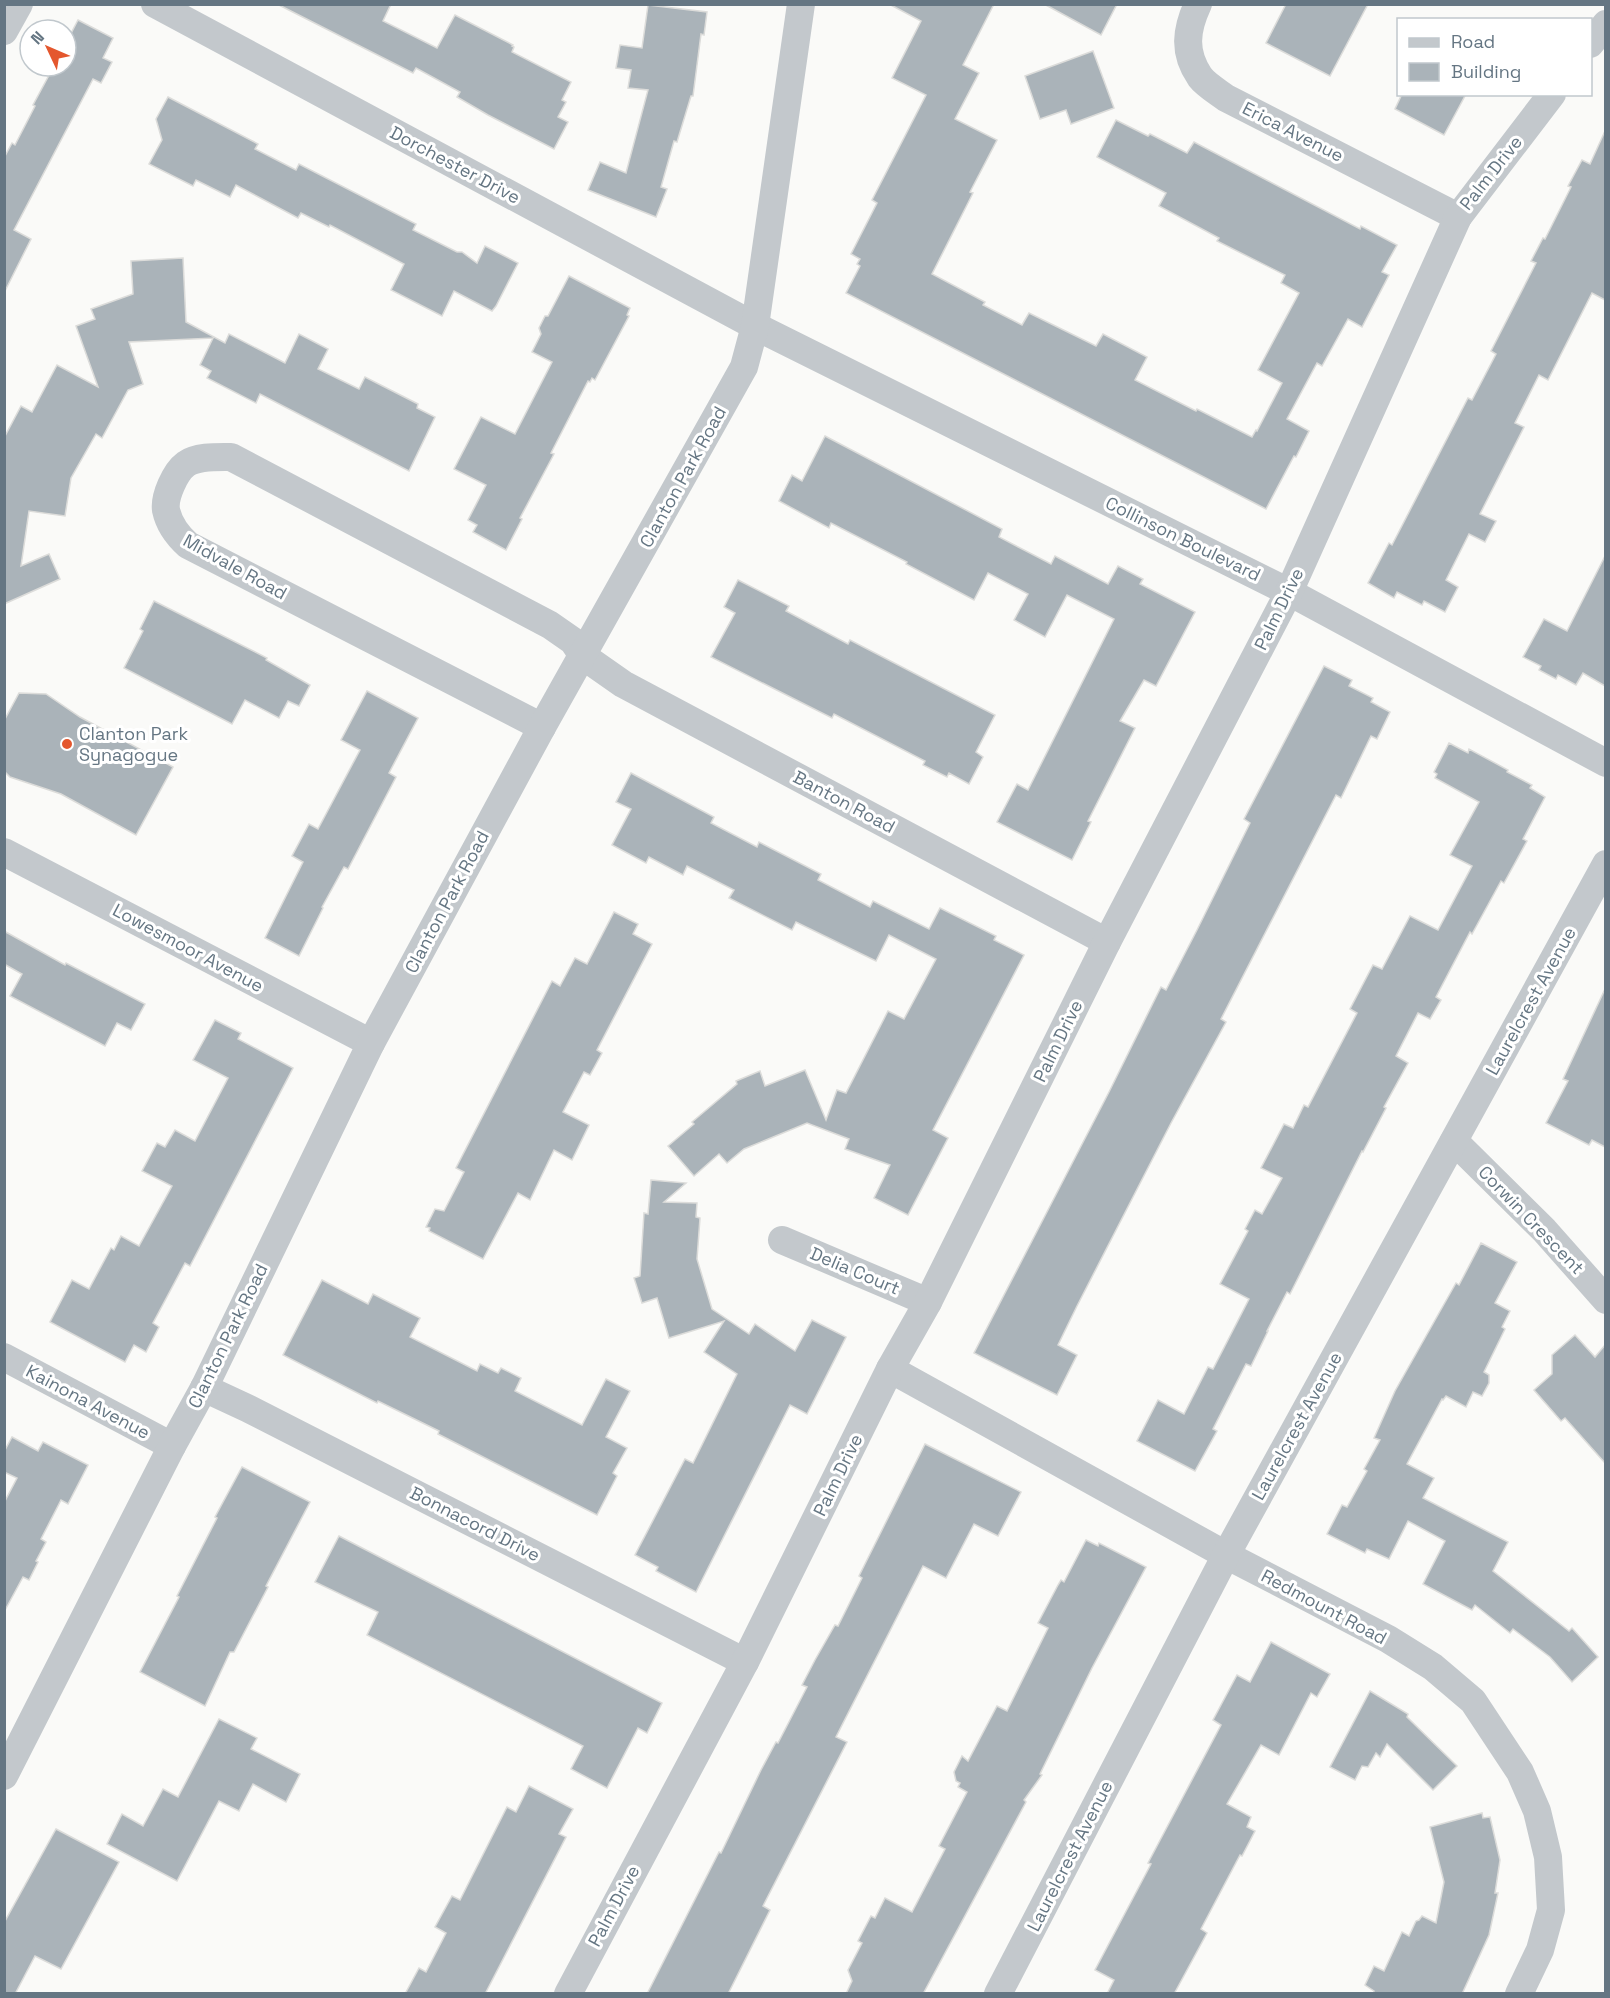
<svg xmlns="http://www.w3.org/2000/svg" width="1610" height="1998" viewBox="0 0 1610 1998" font-family="'Space Grotesk',sans-serif">
  <style>
    .building { fill: #aab3b9; stroke: #dcdcda; stroke-width: 1.5 }
    .lines { fill: none; stroke-linecap: round; stroke-linejoin: round }
    .minor { stroke: #c3c8cc; stroke-width: 28 }
    .poi-dot { fill: #e4572e; stroke: #fff; stroke-width: 2 }
    .labels { text-anchor: middle; stroke-width: 6; stroke-linejoin: round; paint-order: stroke }
    .street-label { font-size: 18px; fill: #657683; stroke: #fff }
    .poi-label { font-size: 18px; fill: #657683; stroke: #fff; text-anchor: start }
  </style>
  <rect width="100%" height="100%" fill="#fafaf8"/>
  <g class="building">
    <path d="M277,4H391L383,21L437,48L455,15L513,45L512,46L514,47L512,52L571,82L562,100L566,102L558,117L568,122L554,149L488,115L457,97L460,92L416,68L413,73Z"/>
    <path d="M889,4H994L963,65L979,73L955,119L997,140L970,192L973,193L932,274L985,302L983,305L1022,325L1029,313L1096,346L1103,334L1147,357L1135,380L1196,411L1197,409L1252,437L1256,430L1257,431L1282,383L1258,370L1299,293L1281,283L1285,275L1217,241L1219,238L1159,206L1166,193L1097,157L1116,120L1148,136L1150,134L1187,153L1194,142L1360,229L1361,226L1397,245L1382,272L1389,275L1362,327L1348,319L1322,366L1317,363L1287,419L1309,431L1296,457L1294,456L1266,509L846,293L860,266L857,264L860,259L851,254L877,203L872,200L926,95L892,78L921,21Z"/>
    <path d="M1044,4H1117L1101,35Z"/>
    <path d="M1286,4H1368L1330,76L1266,43Z"/>
    <path d="M648,5L707,12L704,35L701,34L693,96H691L677,142L674,141L661,187L667,189L656,217L588,190L600,162L626,173L648,90L628,88L631,70L616,68L620,45L642,48Z"/>
    <path d="M78,20L113,38L103,58L112,62L101,83L93,79L14,230L31,239L4,293V158L12,143L15,145L35,106L33,105L54,66H66V43Z"/>
    <path d="M1093,51L1114,108L1071,124L1066,110L1040,119L1025,76Z"/>
    <path d="M1402,94H1466L1444,135L1395,109Z"/>
    <path d="M168,97L258,144L255,149L296,170L299,164L416,224L413,230L457,252H462L477,263L485,246L518,263L496,306L492,311L454,291L442,316L391,290L404,264L330,225L329,227L301,213L298,218L236,185L230,197L196,180L193,186L149,164L162,140L156,119Z"/>
    <path d="M1605,131V300L1592,293L1548,380L1539,375L1515,423L1524,427L1480,514L1496,521L1485,542L1469,534L1446,580L1458,587L1445,612L1424,601L1422,605L1397,592L1394,598L1368,583L1389,543L1392,545L1468,398L1472,400L1496,354L1491,351L1536,263L1531,261L1543,238L1545,239L1571,187L1568,186L1582,160L1590,164Z"/>
    <path d="M183,258L186,322L225,343L229,334L285,363L299,334L328,349L318,369L359,389L365,377L418,404L417,408L435,417L409,471L260,394L256,403L207,378L211,371L200,365L213,338L129,342L143,384L128,390L102,438L96,434L71,478L65,516L29,511L21,566L49,554L60,579L4,604V438L21,406L32,412L57,365L98,387L76,326L95,319L91,309L133,294L131,261Z"/>
    <path d="M569,276L630,308L627,315L629,316L595,380L592,378L590,382L588,381L551,453L554,454L520,518L522,519L506,550L473,532L477,525L468,520L486,485L454,469L481,417L515,434L552,362L532,352L541,334L539,328L545,316H548Z"/>
    <path d="M825,436L1002,529L999,537L1051,564L1055,556L1108,584L1118,566L1143,579L1140,584L1195,612L1156,686L1144,680L1120,721L1135,728L1088,821L1091,822L1072,860L997,822L1017,784L1028,790L1114,619L1067,595L1045,637L1014,620L1028,594L988,573L974,600L906,564L907,562L831,523L829,528L779,501L792,475L802,481Z"/>
    <path d="M1605,556V686L1583,673L1576,685L1558,675L1556,679L1539,670L1541,666L1523,657L1544,619L1567,631Z"/>
    <path d="M738,580L789,606L786,611L848,644L850,640L995,715L976,752L983,757L969,784L949,773L947,777L923,765L925,761L834,714L832,718L711,657L735,613L724,607Z"/>
    <path d="M154,601L267,658L266,660L310,685L299,706L288,701L279,718L245,700L232,724L124,668L143,631L140,629Z"/>
    <path d="M1324,666L1352,680L1349,686L1373,698L1371,702L1390,712L1377,739L1371,736L1341,798L1336,795L1221,1019L1226,1022L1171,1123L1077,1306L1058,1345L1077,1355L1057,1395L974,1353L1109,1092L1161,987L1166,990L1197,930L1250,823L1244,819Z"/>
    <path d="M367,691L418,718L389,773L396,777L348,869L344,867L322,907L323,908L299,956L265,938L303,862L292,856L309,824L318,829L360,750L341,740Z"/>
    <path d="M19,693L46,694L80,717L173,767L136,835L61,794L10,777L4,771V721Z"/>
    <path d="M1449,743L1468,753L1469,749L1508,770L1507,772L1532,785L1530,788L1545,797L1523,839L1527,841L1504,883L1501,881L1472,934L1470,932L1436,997L1441,1000L1430,1019L1418,1013L1396,1056L1408,1063L1384,1107L1386,1108L1363,1152L1362,1151L1290,1294L1287,1292L1267,1331H1268L1251,1366L1246,1364L1213,1429L1217,1431L1195,1471L1137,1441L1158,1400L1184,1414L1208,1367L1213,1369L1249,1299L1220,1284L1248,1231L1245,1229L1255,1210L1262,1214L1282,1178L1261,1168L1284,1124L1293,1128L1304,1105L1308,1107L1357,1013L1350,1009L1373,965L1382,969L1410,916L1438,930L1472,866L1450,855L1479,802L1435,778L1437,774L1434,772Z"/>
    <path d="M631,773L714,817L711,823L757,847L759,842L821,874L818,880L870,907L873,901L929,929L940,908L996,936L994,940L1024,955L933,1130L948,1138L908,1215L874,1198L890,1165L845,1149L849,1139L807,1123L744,1149L727,1163L719,1154L694,1176L668,1146L694,1124L692,1122L737,1084L736,1081L760,1071L765,1086L805,1070L826,1120L837,1090L846,1093L888,1011L904,1019L936,959L889,935L876,961L796,922L792,930L729,898L734,890L687,866L683,875L649,857L646,863L612,845L631,809L616,802Z"/>
    <path d="M614,912L638,924L633,934L652,944L597,1050L602,1053L590,1075L584,1072L563,1112L589,1125L572,1160L554,1150L530,1200L518,1193L483,1259L429,1231L430,1228L426,1227L435,1209L444,1211L464,1172L456,1168L552,981L560,986L575,958L587,964Z"/>
    <path d="M4,931L65,965L66,963L145,1004L131,1030L117,1023L105,1046L10,996L22,974L4,964Z"/>
    <path d="M1605,989V1147L1592,1140L1589,1145L1546,1123L1568,1081L1563,1079Z"/>
    <path d="M215,1020L241,1033L238,1039L293,1068L190,1266L185,1263L153,1323L159,1327L146,1352L134,1345L125,1362L50,1322L72,1280L89,1289L111,1248L114,1250L121,1236L139,1246L172,1186L142,1171L157,1143L165,1147L175,1130L195,1141L228,1078L193,1060Z"/>
    <path d="M651,1180L686,1183L664,1202L697,1203L696,1217L700,1218L697,1259L712,1309L749,1334L755,1324L795,1351L812,1320L846,1337L807,1414L790,1405L696,1592L656,1571L658,1567L635,1555L685,1459L693,1463L737,1374L704,1352L724,1321L669,1338L657,1298L642,1303L634,1278L640,1276L644,1213L648,1214Z"/>
    <path d="M1481,1243L1517,1262L1495,1303L1510,1311L1502,1327L1505,1329L1484,1372L1489,1375V1383L1482,1396L1473,1392L1466,1407L1446,1396L1443,1400L1442,1399L1407,1464L1434,1478L1423,1498L1508,1542L1493,1571L1569,1631L1572,1628L1598,1657L1572,1682L1550,1657L1513,1629L1510,1633L1475,1605L1472,1610L1423,1584L1445,1541L1408,1521L1389,1559L1367,1549L1365,1553L1327,1534L1342,1505L1347,1507L1367,1471L1364,1469L1380,1440L1374,1438L1395,1391L1456,1283L1459,1285Z"/>
    <path d="M322,1280L368,1304L373,1294L420,1318L410,1337L477,1371L480,1364L498,1373L501,1368L521,1378L515,1391L582,1425L606,1379L630,1391L606,1437L627,1448L613,1473L617,1476L597,1515L438,1434L439,1431L378,1401L377,1403L283,1355Z"/>
    <path d="M1575,1335L1595,1357L1605,1345V1463L1565,1418L1561,1421L1534,1390L1552,1374V1355Z"/>
    <path d="M12,1437L38,1451L43,1442L88,1465L68,1504L61,1500L41,1539L46,1542L36,1561L38,1562L29,1580L23,1577L4,1612V1503L17,1478L4,1472V1452Z"/>
    <path d="M925,1444L1021,1492L998,1536L974,1524L946,1578L923,1566L836,1737L847,1742L763,1906L770,1910L728,1994H647L719,1852L721,1853L761,1770L776,1742L778,1743L807,1687L802,1685L815,1660L835,1625L838,1626L862,1578L859,1576Z"/>
    <path d="M242,1467L310,1502L266,1586L268,1587L234,1652H230L205,1706L140,1672L179,1597L177,1596L217,1518L215,1517Z"/>
    <path d="M339,1536L662,1703L647,1733L638,1728L607,1788L571,1769L583,1746L367,1635L378,1612L315,1582Z"/>
    <path d="M1086,1540L1098,1546L1099,1543L1146,1567L1092,1668L1040,1774L1042,1775L1024,1800L1026,1802L923,1994H846L852,1981L848,1970L862,1943L858,1941L871,1916L875,1918L885,1898L912,1912L945,1849L939,1846L967,1792L958,1787L960,1783L956,1781L954,1772L962,1756L968,1761L997,1706L1007,1711L1048,1628L1038,1623L1058,1585L1061,1580L1064,1582Z"/>
    <path d="M1271,1642L1330,1674L1317,1697L1311,1693L1279,1755L1261,1745L1227,1804L1251,1817L1247,1827L1255,1831L1242,1856L1240,1855L1201,1929L1207,1933L1174,1994H1107L1114,1980L1095,1970L1151,1864L1148,1863L1221,1725L1213,1720L1237,1675L1250,1682Z"/>
    <path d="M1370,1691L1408,1714L1407,1717L1457,1766L1433,1790L1387,1744L1380,1757L1376,1753L1368,1767L1362,1766L1355,1780L1330,1767Z"/>
    <path d="M219,1719L257,1738L251,1749L300,1774L286,1802L253,1784L239,1811L219,1801L177,1881L107,1844L122,1814L143,1826L163,1789L178,1797Z"/>
    <path d="M529,1786L573,1809L559,1834L566,1837L485,1994H405L419,1968L426,1972L446,1933L435,1927L452,1896L460,1900L507,1807L516,1812Z"/>
    <path d="M1482,1813L1483,1818L1490,1817L1500,1860L1495,1893H1498L1489,1935L1462,1994H1373L1374,1991L1365,1985L1374,1966L1384,1971L1402,1932L1409,1936L1416,1921L1419,1920L1422,1916L1436,1923L1444,1882L1430,1827Z"/>
    <path d="M56,1829L119,1862L61,1969L35,1956L15,1994H4V1923Z"/>
  </g>
  <g class="lines">
    <g class="minor">
      <path d="M155,4L755,326L1289,592L1606,763"/>
      <path d="M1198,4C1186,30 1183,52 1200,77C1206,85 1218,92 1226,98L1458,217"/>
      <path d="M4,31L19,4"/>
      <path d="M1590,44L1606,24"/>
      <path d="M542,727L188,545C178,536 169,524 166,510C164,497 175,472 186,464C197,456 218,457 231,457L550,625L573,641L583,656L623,684L1107,942"/>
      <path d="M4,852L371,1043"/>
      <path d="M1454,1141L1544,1230L1606,1300"/>
      <path d="M782,1240L928,1302"/>
      <path d="M4,1357L172,1446"/>
      <path d="M890,1369L1226,1555L1388,1639L1433,1667L1473,1701L1520,1772L1537,1811L1548,1857L1551,1910L1540,1950L1519,1994"/>
      <path d="M204,1388L247,1408L745,1662"/>
      <path d="M4,1776L172,1446L204,1388L371,1043L542,727L744,367L755,326L801,4"/>
      <path d="M568,1994L745,1662L890,1369L928,1302L1107,942L1289,592L1458,217L1552,94"/>
      <path d="M998,1994L1226,1555L1606,864"/>
    </g>
  </g>
  <circle class="poi-dot" cx="67" cy="744" r="6"/>
  <g class="labels">
    <g class="street-label">
      <text transform="translate(1293 132) rotate(27)" y="6">Erica Avenue</text>
      <text transform="translate(455 165) rotate(28)" y="6">Dorchester Drive</text>
      <text transform="translate(1491 173) rotate(-52)" y="6">Palm Drive</text>
      <text transform="translate(683 477) rotate(-61)" y="6">Clanton Park Road</text>
      <text transform="translate(1183 539) rotate(26)" y="6">Collinson Boulevard</text>
      <text transform="translate(235 567) rotate(29)" y="6">Midvale Road</text>
      <text transform="translate(1279 609) rotate(-64)" y="6">Palm Drive</text>
      <text transform="translate(844 802) rotate(28)" y="6">Banton Road</text>
      <text transform="translate(447 902) rotate(-62)" y="6">Clanton Park Road</text>
      <text transform="translate(188 948) rotate(28)" y="6">Lowesmoor Avenue</text>
      <text transform="translate(1531 1001) rotate(-61)" y="6">Laurelcrest Avenue</text>
      <text transform="translate(1058 1041) rotate(-64)" y="6">Palm Drive</text>
      <text transform="translate(1531 1220) rotate(46)" y="6">Corwin Crescent</text>
      <text transform="translate(855 1271) rotate(23)" y="6">Delia Court</text>
      <text transform="translate(228 1336) rotate(-64)" y="6">Clanton Park Road</text>
      <text transform="translate(88 1402) rotate(28)" y="6">Kainona Avenue</text>
      <text transform="translate(1297 1426) rotate(-61)" y="6">Laurelcrest Avenue</text>
      <text transform="translate(838 1475) rotate(-64)" y="6">Palm Drive</text>
      <text transform="translate(475 1524) rotate(27)" y="6">Bonnacord Drive</text>
      <text transform="translate(1324 1607) rotate(28)" y="6">Redmount Road</text>
      <text transform="translate(1070 1856) rotate(-63)" y="6">Laurelcrest Avenue</text>
      <text transform="translate(614 1906) rotate(-62)" y="6">Palm Drive</text>
    </g>
    <g class="poi-label">
      <text x="79" y="740">Clanton Park<tspan x="79" dy="21">Synagogue</tspan></text>
    </g>
  </g>
  <rect width="1610" height="1998" fill="none" stroke="#657683" stroke-width="12"/>
  <rect x="1397" y="18" width="195" height="78" fill="#ffffff" stroke="#c1c8cd" stroke-width="1.5"/>
  <rect x="1409" y="38" width="30" height="9" fill="#c3c8cc" stroke="#c1c8cd" stroke-width="1.5"/>
  <text x="1451" y="48" font-size="18" fill="#657683">Road</text>
  <rect x="1409" y="63" width="30" height="18" fill="#aab3b9" stroke="#c1c8cd" stroke-width="1.5"/>
  <text x="1451" y="78" font-size="18" fill="#657683">Building</text>
  <g transform="translate(48 48) rotate(314)"><circle r="28" fill="#ffffff" stroke="#c1c8cd" stroke-width="1.5"/>
  <path d="M0-4.5L10 22L0 15L-10 22Z" fill="#e4572e"/>
  <text y="-9" font-size="16" font-weight="bold" text-anchor="middle" fill="#657683">N</text>
  </g>
</svg>
